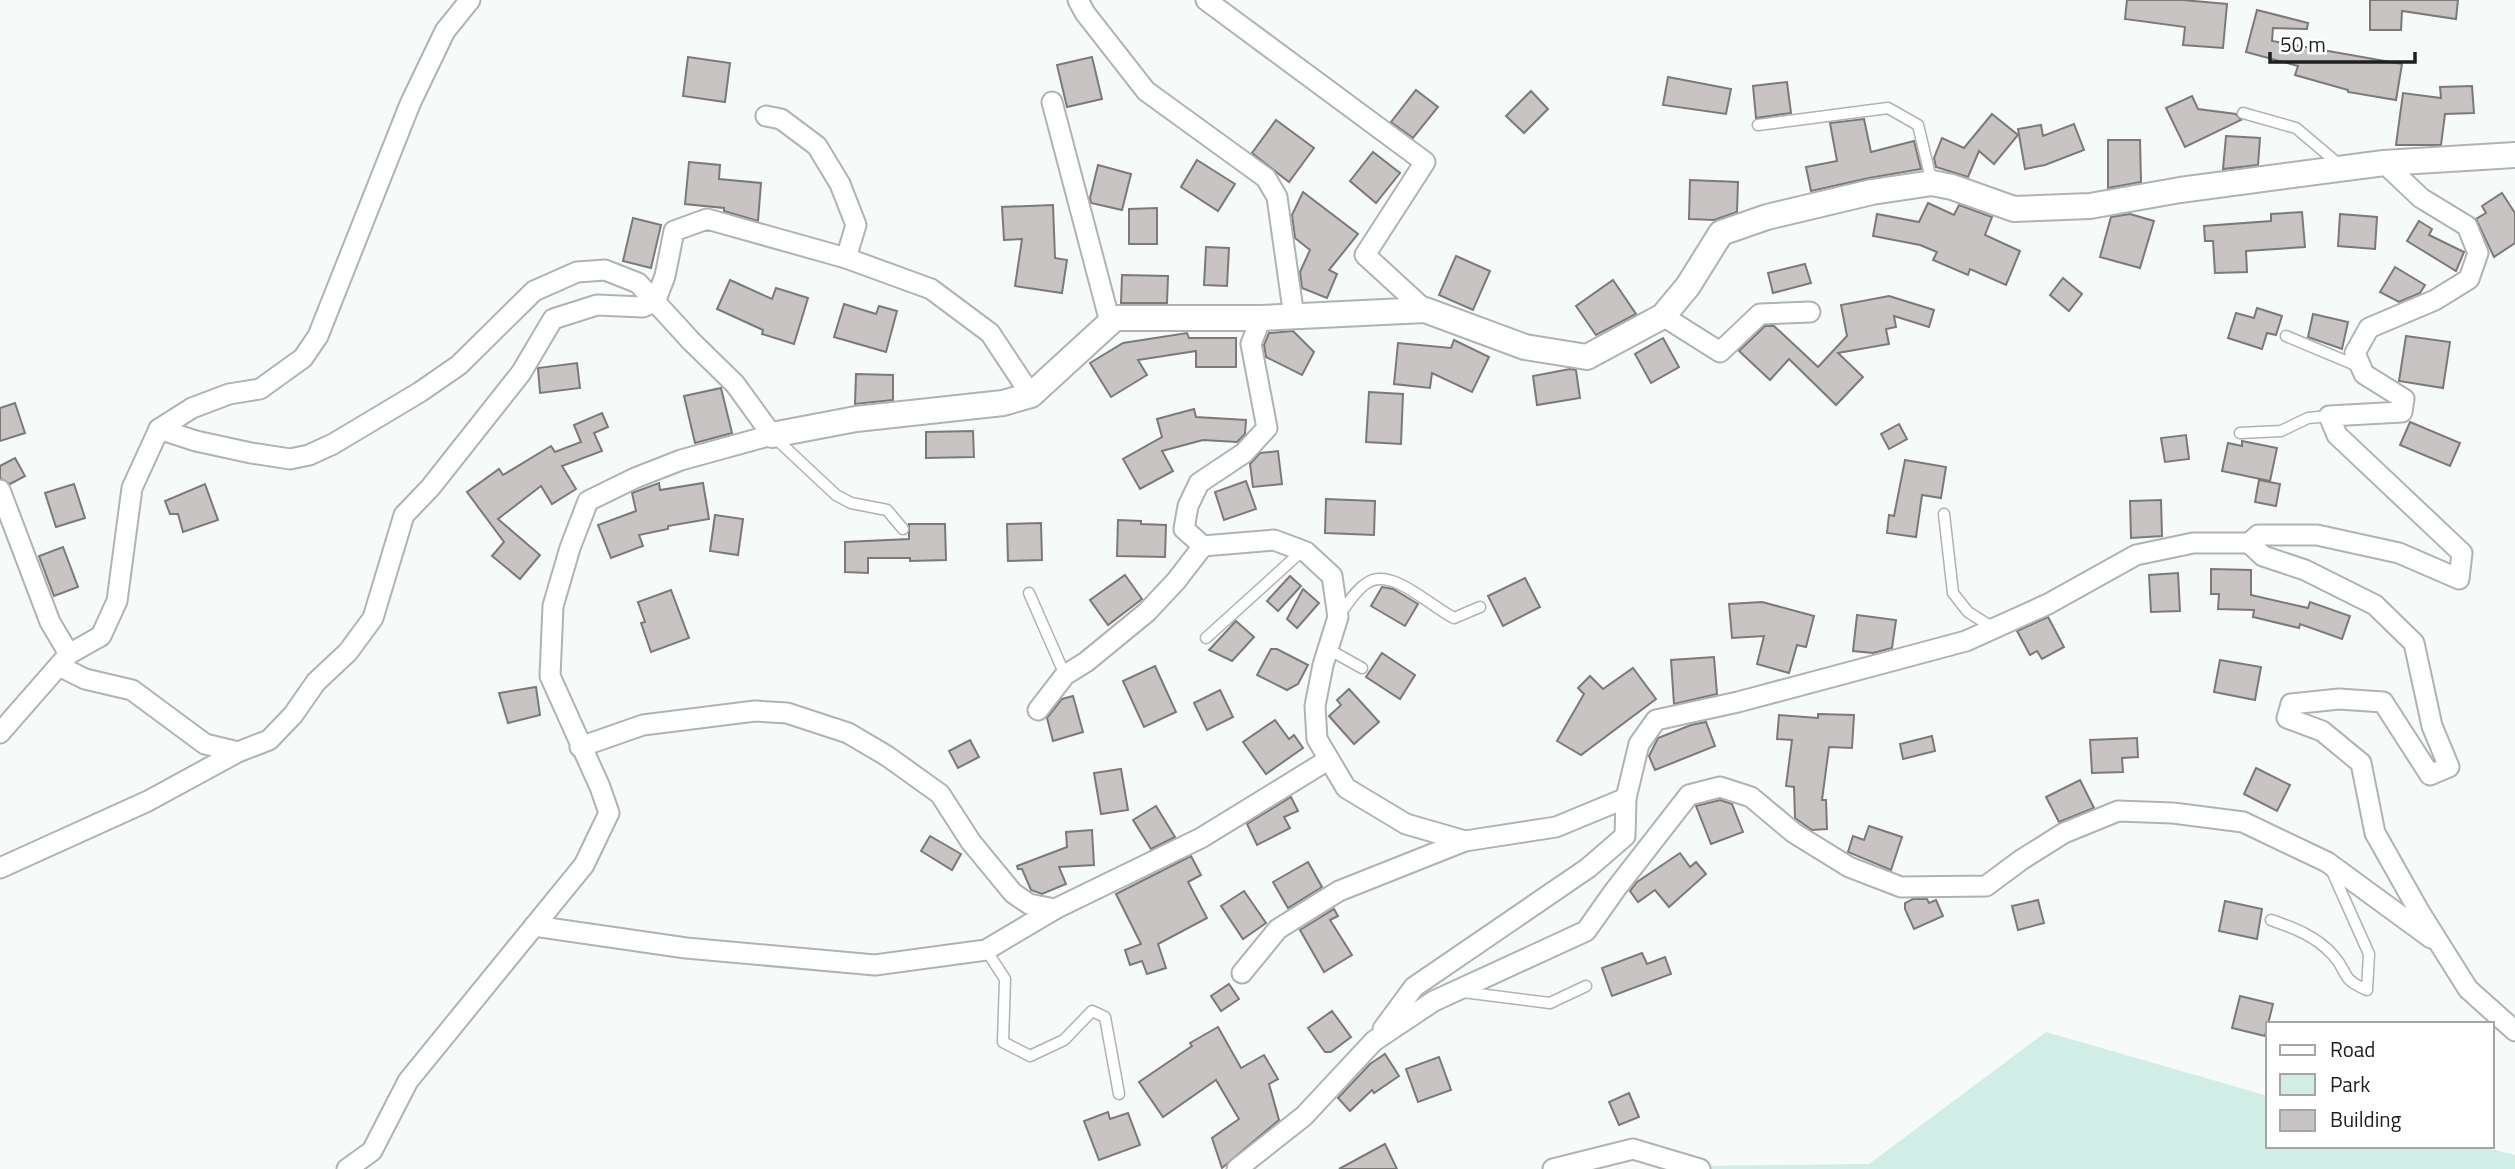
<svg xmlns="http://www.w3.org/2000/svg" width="2515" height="1169" viewBox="0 0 2515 1169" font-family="'Titillium Web',sans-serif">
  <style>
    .green { fill: #d1eee6 }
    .building { fill: #c8c4c4; stroke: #7d7979; stroke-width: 2 }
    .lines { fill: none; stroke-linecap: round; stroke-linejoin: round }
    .service-casing { stroke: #afb3b2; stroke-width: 13 }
    .minor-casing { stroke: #afb3b2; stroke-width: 23 }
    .tertiary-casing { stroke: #afb3b2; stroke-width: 28 }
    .service { stroke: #fff; stroke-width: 10 }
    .minor { stroke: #fff; stroke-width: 19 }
    .tertiary { stroke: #fff; stroke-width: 24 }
  </style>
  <rect width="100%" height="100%" fill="#f6faf9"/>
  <path class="green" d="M2046,1032L2268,1096V1146H2479L2515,1155V1169H1686L1691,1166L1869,1164Z"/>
  <g class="building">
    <path d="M2127,0H2183L2227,4L2223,48L2183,45L2185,27L2125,19Z"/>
    <path d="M2370,0H2458L2456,19L2402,11L2401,30H2370Z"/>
    <path d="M2257,10L2308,23L2307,29L2273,28L2272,41L2402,64L2396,100L2348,92V90L2295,75L2298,66L2246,52Z"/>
    <path d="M688,57L730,63L725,102L683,96Z"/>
    <path d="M1092,57L1102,99L1067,107L1057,65Z"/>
    <path d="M1668,77L1731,89L1726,114L1663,105Z"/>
    <path d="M1787,82L1791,113L1756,118L1753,86Z"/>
    <path d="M2472,86L2474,113L2445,114L2441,145H2396L2403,93L2441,98L2440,87Z"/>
    <path d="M1416,90L1438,107L1413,138L1391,122Z"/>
    <path d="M1531,91L1548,109L1524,133L1506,116Z"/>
    <path d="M2192,96L2198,109L2236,114L2241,120L2185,147L2166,108Z"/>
    <path d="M1992,114L2018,135L1994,164L1979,151L1968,177L1936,167L1934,158L1942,138L1964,148Z"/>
    <path d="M1864,119L1871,152L1914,141L1921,169L1869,178L1811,191L1806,167L1837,161L1830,123Z"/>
    <path d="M1276,120L1314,148L1289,182L1252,153Z"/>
    <path d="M2074,124L2084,150L2045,165L2025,169L2018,129L2041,125L2043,136Z"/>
    <path d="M2226,136L2260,138L2258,165L2223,169Z"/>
    <path d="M2108,140H2140L2141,182L2108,188Z"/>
    <path d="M1373,152L1400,173L1376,203L1350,181Z"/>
    <path d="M1197,160L1235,184L1218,211L1181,187Z"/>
    <path d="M689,162L720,165L719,179L761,183L758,221L724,211V208L685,204Z"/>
    <path d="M1098,165L1131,174L1122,210L1091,203L1090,198Z"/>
    <path d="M1690,180L1738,182L1737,212L1714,220L1689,219Z"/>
    <path d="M1303,192L1358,234L1329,270L1337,274L1327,298L1302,288L1300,272L1310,250L1295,238L1292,215Z"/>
    <path d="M2502,193L2515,213V243L2494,257L2476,219L2486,213L2482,206Z"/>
    <path d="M1928,203L1954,215L1959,205L1992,217L1985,235L2020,251L2006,285L1970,269L1968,275L1933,260L1937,252L1920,245L1873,236L1877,214L1919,222Z"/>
    <path d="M1053,205L1055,258L1067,260L1062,293L1015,286L1022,239L1004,240L1002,207Z"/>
    <path d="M1157,208V244H1129V209Z"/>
    <path d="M2302,212L2305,247L2246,251L2247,272L2215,273L2213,241H2205L2204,226L2271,221V214Z"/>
    <path d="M2130,214L2154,221L2140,268L2100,257L2111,217Z"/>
    <path d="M2340,214L2377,217L2375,249L2338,246Z"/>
    <path d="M633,218L661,225L651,268L623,261Z"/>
    <path d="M2419,221L2432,229L2429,235L2464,252L2456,271L2407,241Z"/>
    <path d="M1206,247L1229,248L1227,286L1204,285Z"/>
    <path d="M1456,256L1490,271L1473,310L1439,295Z"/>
    <path d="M1805,264L1811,283L1773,293L1768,273Z"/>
    <path d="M2395,267L2425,285L2420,293L2399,302L2380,292Z"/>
    <path d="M1122,275L1168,276L1167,303H1121Z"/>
    <path d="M2063,278L2082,294L2069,311L2050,295Z"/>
    <path d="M730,280L772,299L776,288L808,298L794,344L762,334L763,330L717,309Z"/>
    <path d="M1613,280L1636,314L1596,335L1576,306Z"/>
    <path d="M1889,296L1934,310L1929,327L1894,316L1896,327L1886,329L1889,344L1838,353L1863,377L1836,405L1789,359L1770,380L1739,351L1765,326H1774L1818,367L1847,336L1841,305Z"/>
    <path d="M844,304L876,314L879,306L897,311L886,352L834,337Z"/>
    <path d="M2257,308L2282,316L2276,335L2267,333L2262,349L2228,338L2236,313L2254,318Z"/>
    <path d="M2313,314L2348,322L2342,349L2308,337Z"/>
    <path d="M1293,331L1314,352L1302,375L1266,357L1264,345L1269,333Z"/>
    <path d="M1187,333L1189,338H1236V367H1196V351L1138,360L1147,375L1111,397L1090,363L1123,343Z"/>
    <path d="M2406,336L2450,342L2443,388L2399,381Z"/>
    <path d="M1663,338L1679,367L1651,383L1635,354Z"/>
    <path d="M1454,340L1489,357L1472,392L1432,373L1430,388L1394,384L1398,343L1451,348Z"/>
    <path d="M577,363L580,388L540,393L538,368Z"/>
    <path d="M1570,369L1576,370L1580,398L1537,405L1533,376Z"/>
    <path d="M856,374L893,375V400L855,404Z"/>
    <path d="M721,388L732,433L695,443L684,396Z"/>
    <path d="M1369,392L1403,394L1401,444L1366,442Z"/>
    <path d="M15,403L25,433L0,441V408Z"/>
    <path d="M1194,409L1196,417L1246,420L1245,434L1237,442L1203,440L1162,451L1173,471L1140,489L1123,459L1162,437L1157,419Z"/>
    <path d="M602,413L608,427L594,433L602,451L562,466L576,489L552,504L541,486L498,519L540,555L520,579L492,556L504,542L467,492L499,469L503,475L551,446L555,452L581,442L574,425Z"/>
    <path d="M2410,422L2460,443L2450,466L2400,445Z"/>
    <path d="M1899,424L1907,439L1889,449L1881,434Z"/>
    <path d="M973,431L974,457L926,458V432Z"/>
    <path d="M2186,435L2189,459L2165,462L2161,438Z"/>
    <path d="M2242,441L2277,448L2270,481L2222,471L2228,443L2242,446Z"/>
    <path d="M1278,451L1282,484L1253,487L1250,464L1260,453Z"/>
    <path d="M15,458L25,476L10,484L0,478V466Z"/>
    <path d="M1905,460L1946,467L1941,498L1922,495L1916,537L1887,533L1889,515L1894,516Z"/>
    <path d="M2259,480L2280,484L2276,506L2255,502Z"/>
    <path d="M1246,481L1256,509L1224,520L1215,492Z"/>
    <path d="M659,483L660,490L703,483L709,519L668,526V529L639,535L643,546L611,558L598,525L636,511L632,493Z"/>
    <path d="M74,484L85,518L56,527L45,493Z"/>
    <path d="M205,484L218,520L183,532L178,514H170L165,501Z"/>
    <path d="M1326,499L1375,501L1374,535L1325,533Z"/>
    <path d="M2161,500L2162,536L2131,538L2130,501Z"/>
    <path d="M715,515L743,519L738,555L710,551Z"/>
    <path d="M1118,520L1141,521V524L1166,525L1165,557L1117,556Z"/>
    <path d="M1041,523L1042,560L1008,561L1007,524Z"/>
    <path d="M945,524L946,560L910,561V558H868V573L845,572V542L909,539V524Z"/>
    <path d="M63,547L78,587L54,596L39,556Z"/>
    <path d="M2211,569L2251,570V595L2308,608L2310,602L2350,616L2342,639L2300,624L2299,628L2253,617L2254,610L2218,609L2219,594H2211Z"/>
    <path d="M2178,573L2180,611L2151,612L2149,575Z"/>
    <path d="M1125,575L1142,599L1108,625L1090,600Z"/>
    <path d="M1290,576L1301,586L1278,611L1267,601Z"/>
    <path d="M1525,578L1540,607L1503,626L1488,596Z"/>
    <path d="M1382,587L1393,589L1418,604L1405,626L1371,606Z"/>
    <path d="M1303,589L1319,603L1297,628L1287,619Z"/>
    <path d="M671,590L689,638L651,652L641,623L645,622L638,602Z"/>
    <path d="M1762,602L1814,616L1806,647L1797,645L1789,673L1757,664L1764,636L1732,638L1729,604Z"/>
    <path d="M1857,615L1896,620L1892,648L1873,653L1853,651Z"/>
    <path d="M2048,617L2064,647L2042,659L2037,651L2030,655L2017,631Z"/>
    <path d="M1236,621L1254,637L1232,661L1209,650Z"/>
    <path d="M1271,649H1277L1308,665L1298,684L1287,690L1257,675Z"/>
    <path d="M1382,653L1415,675L1400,699L1366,677Z"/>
    <path d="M1714,657L1717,694L1674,704L1671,660Z"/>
    <path d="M2220,660L2261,667L2255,700L2214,692Z"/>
    <path d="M1155,666L1176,712L1144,727L1123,681Z"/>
    <path d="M1633,668L1656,699L1581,755L1557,741L1584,694L1578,688L1590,676L1603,689Z"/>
    <path d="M536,687L540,715L508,723L499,693Z"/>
    <path d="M1349,689L1379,722L1354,744L1329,716L1341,705L1337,700Z"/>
    <path d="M1220,690L1233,717L1207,730L1194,703Z"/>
    <path d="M1073,696L1083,732L1053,741L1047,718L1062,699Z"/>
    <path d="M1818,714L1854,715L1852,748L1829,747L1822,800H1826L1827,829L1812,830L1795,818L1794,787L1786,786L1792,740L1777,739L1779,715L1818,718Z"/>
    <path d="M1275,720L1289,739L1294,735L1303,748L1266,774L1243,742Z"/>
    <path d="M1706,722L1715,746L1655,770L1649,756L1658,738L1691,725Z"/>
    <path d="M1932,736L1935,751L1903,759L1900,744Z"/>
    <path d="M2137,738L2138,757L2122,758L2123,772L2092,773L2090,740Z"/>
    <path d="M970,740L979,757L958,768L949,751Z"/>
    <path d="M2256,768L2290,785L2277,811L2244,794Z"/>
    <path d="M1121,769L1128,810L1101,814L1094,773Z"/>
    <path d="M2080,780L2094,808L2059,822L2046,797Z"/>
    <path d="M1291,797L1298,811L1284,817L1290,828L1257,845L1247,824Z"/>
    <path d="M1720,800L1732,804L1743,832L1711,844L1696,806Z"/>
    <path d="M1156,806L1175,837L1151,849L1133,820Z"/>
    <path d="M1869,826L1902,837L1891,870L1848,852L1853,836L1864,840Z"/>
    <path d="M1092,830L1094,865L1059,867L1066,884L1042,894L1031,890L1022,869H1018L1017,866L1067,847L1066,832Z"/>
    <path d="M930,836L961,854L952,870L921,851Z"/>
    <path d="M1680,853L1690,867L1696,862L1706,874L1669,907L1655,890L1638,902L1630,891L1637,882Z"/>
    <path d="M1191,856L1201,875L1188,882L1207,918L1158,944L1166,968L1147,974L1142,961L1130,965L1125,950L1141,944L1116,894Z"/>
    <path d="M1308,862L1322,887L1288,908L1273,882Z"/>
    <path d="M1244,891L1266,923L1243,939L1221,906Z"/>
    <path d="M1913,899H1927L1929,903L1936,900L1943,916L1914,929L1905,909V903Z"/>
    <path d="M2038,900L2044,923L2018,930L2012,906Z"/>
    <path d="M2225,901L2262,909L2257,939L2219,931Z"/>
    <path d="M1334,909L1338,916L1330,920L1352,955L1324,972L1300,930Z"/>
    <path d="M1642,953L1647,964L1665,957L1671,974L1612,996L1602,968Z"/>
    <path d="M1229,984L1239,999L1221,1011L1211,996Z"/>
    <path d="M2240,996L2273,1004L2265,1036L2232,1028Z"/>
    <path d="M1332,1011L1351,1037L1331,1052H1325L1308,1028Z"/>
    <path d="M1218,1027L1241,1068L1264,1055L1278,1079L1269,1084L1279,1120L1222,1168L1212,1138L1239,1119L1216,1080L1163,1117L1139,1082L1192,1046L1190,1043Z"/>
    <path d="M1385,1054L1399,1076L1374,1093L1372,1090L1350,1111L1338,1098L1370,1064Z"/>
    <path d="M1439,1057L1451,1090L1418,1102L1406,1069Z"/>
    <path d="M1629,1093L1639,1117L1619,1125L1609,1102Z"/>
    <path d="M1108,1112L1110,1119L1128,1113L1140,1145L1099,1160L1084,1121Z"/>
    <path d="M1385,1144L1397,1169H1339Z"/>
  </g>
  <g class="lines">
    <g class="service-casing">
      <g id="service">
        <path d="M2243,113L2296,128L2341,166"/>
        <path d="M1758,125L1888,108L1918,125L1932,183"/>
        <path d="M2286,336L2360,367"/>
        <path d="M2240,433L2281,431L2308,418L2329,416"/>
        <path d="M774,437L836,495L851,503L887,510L903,529"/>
        <path d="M1944,514L1953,593L1968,612L1995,629"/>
        <path d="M1029,593L1065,675"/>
        <path d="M1338,616C1347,606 1355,590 1367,583C1391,566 1431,607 1454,618L1480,607"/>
        <path d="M1206,638L1302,551"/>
        <path d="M1328,649L1362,668"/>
        <path d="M2271,920C2294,928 2316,936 2333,955C2350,974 2339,978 2367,990L2369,954L2331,869"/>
        <path d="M986,950L1005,979L1003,1042L1030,1056L1064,1040L1092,1011L1105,1017L1119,1094"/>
        <path d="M1463,992L1550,1003L1586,986"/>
      </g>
    </g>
    <g class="minor-casing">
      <g id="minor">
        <path d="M1078,0L1085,13L1146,91L1266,178L1277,197L1294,317"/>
        <path d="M1206,0L1425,162L1365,255L1425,310"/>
        <path d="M1052,102L1110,322"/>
        <path d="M766,116L781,119L817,146L840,184L856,225L846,258"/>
        <path d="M2384,163L2421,198L2467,226L2478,253L2469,279L2435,300L2369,328L2355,353L2364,374L2404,399L2402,412L2329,416L2337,435L2462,553L2459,579L2399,553L2317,535H2258L2249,543L2263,556L2305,570L2375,605L2414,643L2432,726L2449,767L2430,775L2383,702L2339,699L2291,704L2287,718L2322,731L2361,763L2375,833L2419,911L2468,989L2515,1031"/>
        <path d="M1663,316L1720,352L1760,314L1810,312"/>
        <path d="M1261,318L1251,344L1267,428L1244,453L1199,483L1188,506L1184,529L1203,546L1274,540L1306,552L1332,576L1338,617L1323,665L1315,706L1317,739L1346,788L1406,824L1465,841L1556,827L1626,798"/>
        <path d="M0,490L50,622L69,654"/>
        <path d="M59,666L85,679L132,690L205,744L238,752L269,740L293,715L316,682L348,652L373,618L404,515L430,488L521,373L553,319L597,305L643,307L655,302L665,276L674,231L707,219L846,258L931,289L990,333L1031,395"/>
        <path d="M1038,710L1065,675L1086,662L1147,612L1176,581L1203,546"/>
        <path d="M0,733L69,654L101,636L117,601L132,488L159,429"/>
        <path d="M580,747L643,725L755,711L787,713L848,733L887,756L940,794L971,842L1013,893L1029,904L1055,909L1201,838L1328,760"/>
        <path d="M0,868L148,801L238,752"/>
        <path d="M534,926L686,948L875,965L986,950L1055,909"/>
        <path d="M1242,973L1278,929L1339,891L1465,841"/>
        <path d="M1383,1029L1414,987L1588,868L1625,836L1626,798L1639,744L1656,720L1738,702L1966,641L2048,604L2136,555L2193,543H2249"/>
        <path d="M347,1169L372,1151L408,1081L584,865L609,813L600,787L550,676L553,606L570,548L588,501L635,478L681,460L772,435L735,384L691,341L638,283L605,270L577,272L534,291L459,365L420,392L333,444L309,455L290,459L251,453L196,441L159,429L192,408L229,394L260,389L303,358L318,336L410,104L445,31L470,0"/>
        <path d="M1237,1169L1304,1116L1374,1041L1434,1001L1586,931L1615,890L1689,795L1720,787L1751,797L1794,833L1849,867L1901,887L1986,886L2021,860L2064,833L2118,811L2173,813L2243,822L2327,862L2431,938"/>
        <path d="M1553,1169L1633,1149L1700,1169"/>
      </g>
    </g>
    <g class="tertiary-casing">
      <path id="tertiary" d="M772,435L856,419L1003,403L1031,395L1115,318H1261L1425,310L1525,347L1587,357L1663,316L1688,286L1721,233L1767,217L1872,192L1932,183L1952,187L2014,209L2090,206L2180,190L2384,163L2515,155"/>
    </g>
    <use href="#service" class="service"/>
    <use href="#minor" class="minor"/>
    <use href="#tertiary" class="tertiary"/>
  </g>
  <rect x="2266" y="1022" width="228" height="126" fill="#ffffff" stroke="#a5a5a5" stroke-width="2"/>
  <rect x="2280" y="1045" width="35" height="10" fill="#ffffff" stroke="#a5a5a5" stroke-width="2"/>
  <text x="2330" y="1057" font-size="21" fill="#1e1f1f">Road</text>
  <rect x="2280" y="1074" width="35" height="21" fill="#d1eee6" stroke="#a5a5a5" stroke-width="2"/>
  <text x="2330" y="1092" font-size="21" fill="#1e1f1f">Park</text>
  <rect x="2280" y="1110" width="35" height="21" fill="#c8c4c4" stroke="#a5a5a5" stroke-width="2"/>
  <text x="2330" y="1127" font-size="21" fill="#1e1f1f">Building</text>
  <path d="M2270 52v10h145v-10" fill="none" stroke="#1e1f1f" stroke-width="3.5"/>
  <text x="2280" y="52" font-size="21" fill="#1e1f1f" stroke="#ffffff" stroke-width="5" paint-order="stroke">50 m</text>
</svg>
